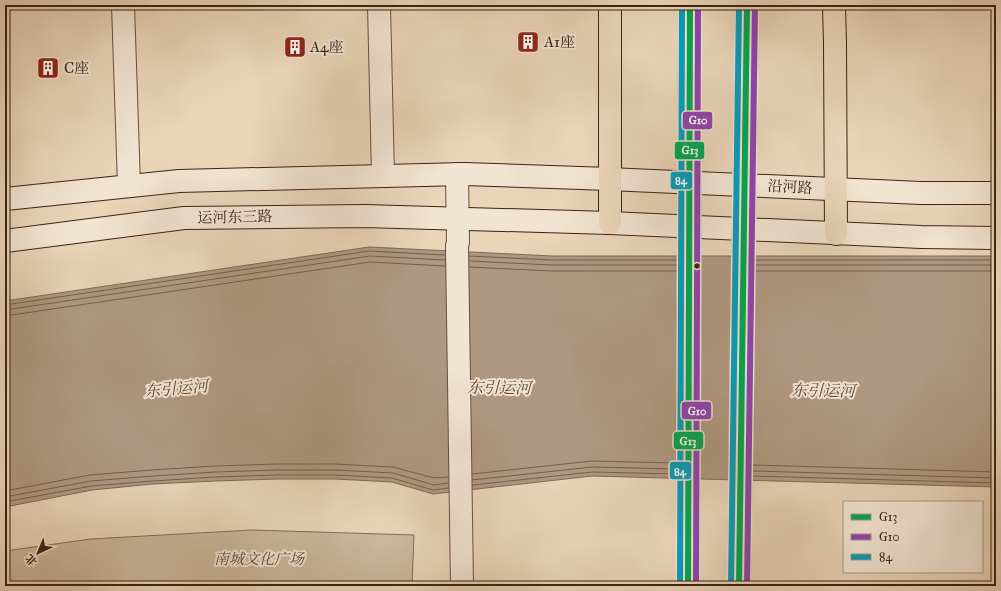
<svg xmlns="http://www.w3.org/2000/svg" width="1001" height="591" viewBox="0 0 1001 591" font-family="'IM FELL Great Primer','Noto Serif SC',serif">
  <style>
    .green { fill: #ccb79d; stroke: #846d58 }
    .water { fill: #af9881; stroke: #816955 }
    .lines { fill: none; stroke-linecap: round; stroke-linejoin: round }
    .shore { stroke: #765e4a; stroke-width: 1 }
    .street-casing { stroke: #68503c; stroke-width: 24 }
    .secondary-casing { stroke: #3c2313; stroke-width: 24 }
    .highway-casing { stroke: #3c2313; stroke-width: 24 }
    .street { stroke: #f1e4d2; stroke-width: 22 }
    .secondary { stroke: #f1e4d2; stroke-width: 22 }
    .highway { stroke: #ead5b9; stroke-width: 22 }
    .highway-bridge-casing { stroke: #3c2313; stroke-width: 24; stroke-linecap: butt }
    .highway-bridge { stroke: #ead5b9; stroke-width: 22 }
    .bus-1-casing { stroke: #f1e4d2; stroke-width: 9 }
    .bus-2-casing { stroke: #f1e4d2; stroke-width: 9 }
    .bus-3-casing { stroke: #f1e4d2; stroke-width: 9 }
    .bus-1 { stroke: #00a651; stroke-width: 6 }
    .bus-2 { stroke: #8e44ad; stroke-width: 6 }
    .bus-3 { stroke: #069cbb; stroke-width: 6 }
    .bus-dot { fill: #3c2313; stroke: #f1e4d2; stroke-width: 1.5 }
    .labels { text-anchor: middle; stroke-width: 4; stroke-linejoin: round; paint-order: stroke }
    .poi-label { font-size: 15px; fill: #3c2313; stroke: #f1e4d2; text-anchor: start }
    .street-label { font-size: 15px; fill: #3c2313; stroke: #f1e4d2 }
    .park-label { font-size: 15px; font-style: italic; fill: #604836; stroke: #f1e4d2 }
    .water-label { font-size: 16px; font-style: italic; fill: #5e4634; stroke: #f1e4d2 }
    .line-badge { stroke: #f1e4d2; stroke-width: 1.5 }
    .badge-label { font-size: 11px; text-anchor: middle; font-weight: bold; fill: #fff }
  </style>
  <rect width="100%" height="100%" fill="#ead5b9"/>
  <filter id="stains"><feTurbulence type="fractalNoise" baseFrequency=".005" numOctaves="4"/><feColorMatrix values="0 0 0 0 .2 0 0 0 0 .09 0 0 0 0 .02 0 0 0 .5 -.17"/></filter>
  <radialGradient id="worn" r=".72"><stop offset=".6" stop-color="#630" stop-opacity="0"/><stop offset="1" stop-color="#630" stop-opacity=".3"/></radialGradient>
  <path class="green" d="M252,530L414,535L412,586H5V551L91,539Z"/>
  <path class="water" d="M369,247L552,256H996V487L592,476L433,494L392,482L335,479H277L215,481L153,484L92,490L5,507V301Z"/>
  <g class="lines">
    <g class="shore">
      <path d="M469,256L551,260H677"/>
      <path d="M755,260H996"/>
      <path d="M469,261L551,265H677"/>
      <path d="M755,265H996"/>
      <path d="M469,267L551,271H677"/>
      <path d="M755,271H996"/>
      <path d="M5,305L369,251L445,255"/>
      <path d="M5,310L370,256L445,260"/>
      <path d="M5,316L370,262L445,266"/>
      <path d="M753,465L996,472"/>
      <path d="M753,471L996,478"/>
      <path d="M472,474L592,461L676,463"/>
      <path d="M753,476L996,483"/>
      <path d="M472,480L592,467L676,469"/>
      <path d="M473,485L592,472L676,474"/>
      <path d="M5,491L90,475L152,470L215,466L277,464H335L393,467L434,478L448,477"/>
      <path d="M5,497L91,481L153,476L215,472L277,470H335L393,473L434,485L448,483"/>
      <path d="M5,502L91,486L153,481L215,477L277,475H335L392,478L433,490L449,488"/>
    </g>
    <g class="street-casing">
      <g id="street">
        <path d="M123,5L129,186"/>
        <path d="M379,5L383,176"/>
        <path d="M457,174L458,242L457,246L462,586"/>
      </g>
    </g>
    <g class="secondary-casing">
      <g id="secondary">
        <path d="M5,199L179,181L464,174L609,179L921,193H996"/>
        <path d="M5,241L184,218L364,216L610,223L921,237L996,238"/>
      </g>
    </g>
    <g class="highway-casing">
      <g id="highway">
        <path d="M610,5V223"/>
        <path d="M834,5L835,44L836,234"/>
      </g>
    </g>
    <use href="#street" class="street"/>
    <use href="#secondary" class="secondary"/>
    <use href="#highway" class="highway"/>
    <g class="highway-bridge-casing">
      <g id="highway-bridge">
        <path d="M688,586L690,5"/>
        <path d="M739,586L747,5"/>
      </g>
    </g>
    <use href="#highway-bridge" class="highway-bridge"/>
    <g class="bus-1-casing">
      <g id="bus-1">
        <path d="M688,586L690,5"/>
        <path d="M739,586L747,5"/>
      </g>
    </g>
    <g class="bus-2-casing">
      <g id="bus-2">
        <path d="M696,586L698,5"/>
        <path d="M747,586L755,5"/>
      </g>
    </g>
    <g class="bus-3-casing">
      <g id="bus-3">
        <path d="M680,586L682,5"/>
        <path d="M731,586L739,5"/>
      </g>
    </g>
    <use href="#bus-1" class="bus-1"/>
    <use href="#bus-2" class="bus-2"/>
    <use href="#bus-3" class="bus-3"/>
  </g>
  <defs>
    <g id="building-square" transform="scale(1.15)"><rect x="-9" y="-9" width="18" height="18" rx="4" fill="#8f2418" stroke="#f1e4d2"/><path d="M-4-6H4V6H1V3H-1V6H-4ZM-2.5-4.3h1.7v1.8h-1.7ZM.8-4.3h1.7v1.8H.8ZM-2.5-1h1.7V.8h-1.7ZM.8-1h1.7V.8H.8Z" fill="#fff"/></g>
  </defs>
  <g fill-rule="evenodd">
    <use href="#building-square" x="528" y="42"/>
    <use href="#building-square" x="295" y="47"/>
    <use href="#building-square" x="48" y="68"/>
  </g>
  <circle class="bus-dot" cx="697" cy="266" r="3.5"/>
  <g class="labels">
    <g class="poi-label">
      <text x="544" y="47">A1座</text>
      <text x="310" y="52">A4座</text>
      <text x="64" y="73">C座</text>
    </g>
    <g class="street-label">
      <text transform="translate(790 187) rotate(3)" y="5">沿河路</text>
      <text transform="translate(235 217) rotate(-1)" y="5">运河东三路</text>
    </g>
    <g class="park-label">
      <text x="259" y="564">南城文化广场</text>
    </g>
    <g class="water-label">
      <text transform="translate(499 387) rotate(1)" y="6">东引运河</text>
      <text transform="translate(176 388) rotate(-5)" y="6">东引运河</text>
      <text transform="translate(823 390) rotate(1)" y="6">东引运河</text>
    </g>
  </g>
  <g class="line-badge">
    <rect x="682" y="111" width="31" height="19" rx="4" fill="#8e44ad"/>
    <rect x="674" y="141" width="31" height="19" rx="4" fill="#00a651"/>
    <rect x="670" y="171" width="23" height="19" rx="4" fill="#069cbb"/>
    <rect x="681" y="401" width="31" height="19" rx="4" fill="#8e44ad"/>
    <rect x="673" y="431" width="31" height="19" rx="4" fill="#00a651"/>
    <rect x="669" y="461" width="23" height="19" rx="4" fill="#069cbb"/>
  </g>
  <g class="badge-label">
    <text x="698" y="124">G10</text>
    <text x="690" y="154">G13</text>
    <text x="681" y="184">84</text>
    <text x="697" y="415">G10</text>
    <text x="688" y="445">G13</text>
    <text x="680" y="475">84</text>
  </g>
  <rect width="1001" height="591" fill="none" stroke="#ead5b9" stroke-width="20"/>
  <rect x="6" y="6" width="989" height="579" fill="none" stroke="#3c2313" stroke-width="2"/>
  <rect x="10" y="10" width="981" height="571" fill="none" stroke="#3c2313"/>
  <rect x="843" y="501" width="140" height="72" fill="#f1e4d2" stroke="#a99786"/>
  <rect x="851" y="514" width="20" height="6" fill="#00a651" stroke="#a99786"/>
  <text x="879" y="521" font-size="12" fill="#3c2313">G13</text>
  <rect x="851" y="534" width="20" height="6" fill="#8e44ad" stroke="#a99786"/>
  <text x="879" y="541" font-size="12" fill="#3c2313">G10</text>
  <rect x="851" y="554" width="20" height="6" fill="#069cbb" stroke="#a99786"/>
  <text x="879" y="561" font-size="12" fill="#3c2313">84</text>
  <g transform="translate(38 553) rotate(224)" stroke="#f1e4d2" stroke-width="3" paint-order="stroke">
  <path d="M0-3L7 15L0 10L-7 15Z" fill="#3c2313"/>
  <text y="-6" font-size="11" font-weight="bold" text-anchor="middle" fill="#3c2313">北</text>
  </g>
  <rect width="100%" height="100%" filter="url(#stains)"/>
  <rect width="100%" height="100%" fill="url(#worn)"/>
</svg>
